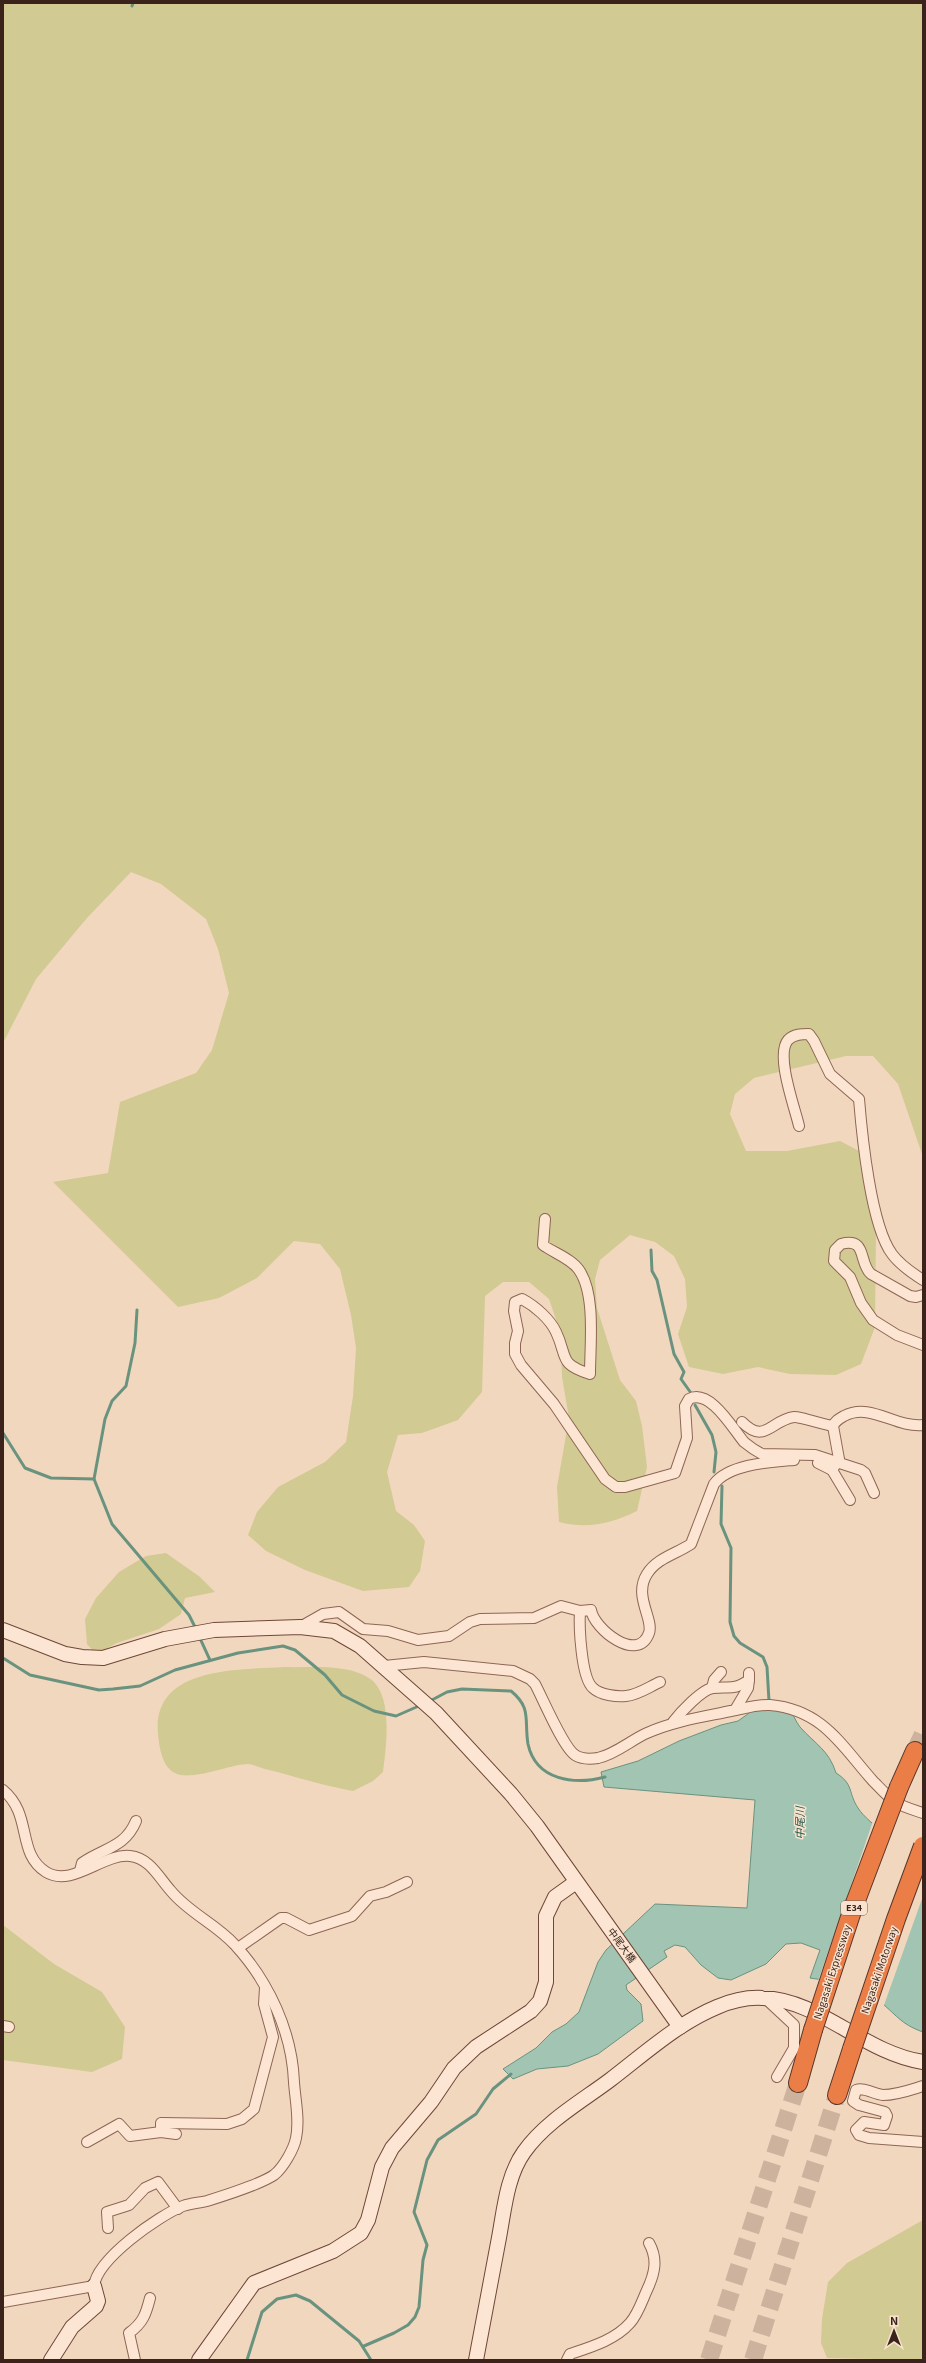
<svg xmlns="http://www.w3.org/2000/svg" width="926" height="2363" viewBox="0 0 926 2363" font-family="Georgia,'Noto Sans JP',serif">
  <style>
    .green { fill: #d1ca92 }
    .water { fill: #a2c4b2; stroke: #69937f }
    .pier { fill: #f2d7bf }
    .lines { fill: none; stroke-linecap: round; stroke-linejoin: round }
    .stream { stroke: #69937f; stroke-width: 3 }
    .highway-tunnel { stroke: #cdb39e; stroke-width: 18; stroke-dasharray: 18 9; stroke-linecap: butt }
    .street-casing { stroke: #8d6655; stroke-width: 12 }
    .secondary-casing { stroke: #6f4739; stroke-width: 16 }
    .highway-casing { stroke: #5a362a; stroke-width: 20 }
    .street { stroke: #fce6d3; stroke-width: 10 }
    .secondary { stroke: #fce6d3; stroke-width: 14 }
    .highway { stroke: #eb7d46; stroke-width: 18 }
    .highway-bridge-casing { stroke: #5a362a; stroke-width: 20; stroke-linecap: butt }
    .highway-bridge { stroke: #eb7d46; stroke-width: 18 }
    .labels { text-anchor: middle; stroke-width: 3; stroke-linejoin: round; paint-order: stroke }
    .shield { fill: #f9e3cf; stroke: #745d51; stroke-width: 1 }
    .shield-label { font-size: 9px; font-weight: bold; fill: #3b231b }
    .street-label { font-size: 10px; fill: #3b231b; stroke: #f9e3cf }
    .water-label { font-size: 11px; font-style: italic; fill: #295c4d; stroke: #f9e3cf }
  </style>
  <rect width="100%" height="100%" fill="#f2d7bf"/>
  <g class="green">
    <path d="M3,3H923V1157L898,1084L873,1056H846L754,1078L735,1094L730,1114L746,1151H787L840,1141L861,1152L876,1228L875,1327L861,1364L836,1375L790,1374L758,1367L723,1374L689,1367L678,1334L687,1307L685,1279L674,1256L655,1242L630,1235L600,1260L595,1279L597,1308L620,1380L636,1401L642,1426L647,1467L637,1511C610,1524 588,1529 559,1522L557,1487L569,1418L562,1377L560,1331L549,1299L529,1282H503L485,1296L482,1392L458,1420L422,1433L398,1435L387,1472L396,1511L414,1525L425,1541L420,1571L409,1587L363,1591L305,1570L266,1551L248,1535L257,1512L278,1487L325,1462L346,1442L353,1396L356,1348L351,1315L340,1269L320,1244L294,1241L257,1278L219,1298L178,1307L53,1182L108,1173L120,1102L196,1073L212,1050L229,993L218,949L206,919L161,884L131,872L87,918L36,979L3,1043Z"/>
    <path d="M166,1553L200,1577L215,1592L185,1598L181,1614L159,1629L117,1643L96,1654L87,1644L85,1619L96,1598L119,1572L146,1556Z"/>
    <path d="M284,1667C310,1668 346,1663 369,1678C394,1694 386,1747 383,1772L373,1781L353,1791C324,1786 294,1776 265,1769C260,1768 253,1764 248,1764C230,1764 189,1783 173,1772C162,1765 159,1746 158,1734C152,1666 238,1670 284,1667Z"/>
    <path d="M3,1925L54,1964L102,1992L125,2027L122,2059L92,2072L3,2060Z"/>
    <path d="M923,2220V2360L827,2358L821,2343L822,2319L828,2282L847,2263Z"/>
  </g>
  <path class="water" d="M766,1701C774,1701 781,1701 787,1706C793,1712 795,1721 800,1727C815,1744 829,1750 836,1773C854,1784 848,1793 858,1808C869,1825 903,1847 923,1845V2032C900,2024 896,2014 878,2000C859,1987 832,1981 810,1978L820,1950L801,1943L786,1944L766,1964L731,1980L718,1978L701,1965L685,1947L675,1945L664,1951L667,1957L626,1985L627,1990L641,2004L643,2021L598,2054L568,2066L537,2069L513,2079L503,2069L536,2048L552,2032L566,2024L579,2012L598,1962L606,1950L655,1904L747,1908L755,1800L604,1787L601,1772L638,1761L679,1741L721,1725L738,1721Z"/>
  <path class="pier" d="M873,1821L880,1827L915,1844L923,1843V1896L883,2008L876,2001L854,1990L818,1981Z"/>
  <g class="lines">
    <g class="stream">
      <path d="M132,6L133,3"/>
      <path d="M651,1250L652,1271L657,1280L674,1354L684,1372L681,1379L691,1393"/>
      <path d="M137,1310L135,1343L126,1386L112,1401L105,1419L94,1479L112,1524L189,1615L196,1629"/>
      <path d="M695,1405L712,1435L716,1452L714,1472"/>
      <path d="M3,1433L25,1468L51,1478L94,1479"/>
      <path d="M722,1486L721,1524L731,1548L730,1622L734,1636L740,1643L763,1657L767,1667L769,1701"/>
      <path d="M199,1636L210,1660"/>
      <path d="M3,1658L30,1675L99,1690L113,1689L140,1686L175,1670L238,1653L283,1646L295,1650L325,1675L342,1695L374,1711L396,1716L421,1705"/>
      <path d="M430,1701L447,1692L462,1689L511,1691C532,1708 524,1720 528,1744C536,1781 575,1785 605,1777"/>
      <path d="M364,2346L394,2333L408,2325L415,2317L419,2307L423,2260L427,2245L414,2212L427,2160L438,2140L476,2114L493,2089L511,2074"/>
      <path d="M247,2360L262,2312L277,2299L296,2295L310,2301L359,2341L371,2360"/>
    </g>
    <g class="highway-tunnel">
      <path d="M915,1751L923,1734"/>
      <path d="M709,2360L798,2083"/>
      <path d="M753,2360L837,2095"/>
    </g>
    <g class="street-casing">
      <g id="street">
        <path d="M799,1126C795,1108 775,1055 788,1040C794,1034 802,1034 809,1034L814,1041L830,1074L859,1099C862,1136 871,1226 892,1254C900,1265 912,1273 923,1280"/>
        <path d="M545,1219L543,1245C554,1253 572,1259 579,1270C596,1294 590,1345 590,1374C558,1364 568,1357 556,1332C550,1319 535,1306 522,1299L515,1302L514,1311L518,1331L515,1343V1354L521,1365L554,1404L605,1479L616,1487H625L675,1473L687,1438L685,1406L689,1399C710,1388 733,1429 744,1442C750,1447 756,1451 762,1454L815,1455L861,1470L865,1473L874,1493"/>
        <path d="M923,1295L916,1297L910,1296L871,1274C858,1263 868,1237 841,1244L835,1250L834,1261L850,1277L861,1303L873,1320L897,1335L923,1345"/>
        <path d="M742,1422C765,1445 771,1420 794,1417C796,1416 826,1425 833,1426"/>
        <path d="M818,1463L832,1470L839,1459L833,1426C835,1421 839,1419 844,1416C871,1402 895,1428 923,1425"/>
        <path d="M832,1470L850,1500"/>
        <path d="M580,1611C579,1626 581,1678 593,1688C600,1695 617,1697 626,1696C638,1695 649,1687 660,1682"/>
        <path d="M300,1627L323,1614L339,1612L363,1629L388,1631L418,1640L449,1636L470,1622L480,1619L534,1618L561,1606L580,1611L591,1610C594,1629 638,1664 649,1633C654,1619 633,1596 647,1574C657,1558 676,1554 691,1544L714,1484C729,1464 770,1462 794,1460"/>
        <path d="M384,1666L424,1662L513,1671L530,1679L535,1684C543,1699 563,1747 575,1755C581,1759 591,1759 598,1758C616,1754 631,1740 647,1733C674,1721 702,1717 731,1711C743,1709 757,1704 770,1705C823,1710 841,1745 873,1781C880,1788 887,1796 895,1802C903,1807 914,1810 923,1813"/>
        <path d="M712,1688L714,1680L721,1672"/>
        <path d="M735,1710L748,1688L749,1680"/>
        <path d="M673,1722C680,1713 702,1689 713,1688C730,1686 733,1691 749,1680V1673"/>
        <path d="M3,1790C33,1815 16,1853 46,1872C72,1888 103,1853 130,1856C150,1858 159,1878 171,1891C189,1913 216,1924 235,1945C269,1982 292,2032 294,2082C295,2099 300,2120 296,2138C294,2149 283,2168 274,2175C261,2184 223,2196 207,2201C199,2203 191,2203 183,2206C158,2216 97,2259 94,2286L3,2302"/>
        <path d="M80,1871L82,1863C103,1848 125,1848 136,1821"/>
        <path d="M238,1948L281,1918H286L309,1930L352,1916L370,1896L386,1892L407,1882"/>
        <path d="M765,1998L794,2025V2048L777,2077"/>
        <path d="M3,2026L9,2027"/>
        <path d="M923,2086C910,2090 897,2095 883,2095C874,2094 864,2087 856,2090L853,2101L859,2105L885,2112L887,2116L884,2125L864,2122L856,2130L859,2135L869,2138L923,2142"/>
        <path d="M161,2132V2123L227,2124L242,2119L254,2109L273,2037L264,2004L265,1988"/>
        <path d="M87,2142L119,2124L130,2136L161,2132L176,2134"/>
        <path d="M108,2228L107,2212L129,2205L145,2188L158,2182L178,2209"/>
        <path d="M135,2360L129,2333C143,2323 146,2314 150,2298"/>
        <path d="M567,2360L570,2354C591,2347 615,2340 630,2323C638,2314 642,2301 647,2290C655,2273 658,2259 649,2243"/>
      </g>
    </g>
    <g class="secondary-casing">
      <g id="secondary">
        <path d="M3,1630L65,1654L82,1657L103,1658L165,1639L214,1630L300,1627L334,1631L360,1646L436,1713L511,1794L537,1826L680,2027"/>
        <path d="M51,2360L72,2327L96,2306L98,2301L94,2286"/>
        <path d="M199,2360L254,2283L333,2251L361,2233L368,2220L382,2167L392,2148L431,2102L454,2068L476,2047L531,2011L540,2001L546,1982V1916L555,1897L576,1882"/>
        <path d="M476,2360C483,2321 491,2282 498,2243C504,2213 506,2177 524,2152C545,2122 582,2101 610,2080C644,2054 678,2023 717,2007C731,2001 748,1997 763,1998C820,2000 864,2053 923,2062"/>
      </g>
    </g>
    <g class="highway-casing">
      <g id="highway">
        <path d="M899,1787L915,1751"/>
        <path d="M798,2083L813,2030"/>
        <path d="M837,2095L852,2049"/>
      </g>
    </g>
    <use href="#street" class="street"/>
    <use href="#secondary" class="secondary"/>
    <use href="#highway" class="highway"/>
    <g class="highway-bridge-casing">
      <g id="highway-bridge">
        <path d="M813,2030L852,1911L899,1787"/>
        <path d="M852,2049L896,1919L923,1846"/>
      </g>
    </g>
    <use href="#highway-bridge" class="highway-bridge"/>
  </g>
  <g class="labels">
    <rect class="shield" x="841" y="1901" width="26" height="14" rx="3"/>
    <g class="shield-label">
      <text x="854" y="1911">E34</text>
    </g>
    <g class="street-label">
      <text transform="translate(622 1945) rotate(54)" y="4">中尾大橋</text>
      <text transform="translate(879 1970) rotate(-71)" y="4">Nagasaki Motorway</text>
      <text transform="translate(832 1972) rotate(-72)" y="4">Nagasaki Expressway</text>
    </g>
    <g class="water-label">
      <text transform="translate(800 1823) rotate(-90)" y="4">中尾川</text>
    </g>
  </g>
  <rect width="926" height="2363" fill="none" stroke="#3b231b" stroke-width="8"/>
  <g transform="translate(894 2331)" stroke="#f9e3cf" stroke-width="3" paint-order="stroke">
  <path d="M0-3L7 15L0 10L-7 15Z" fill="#3b231b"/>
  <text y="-6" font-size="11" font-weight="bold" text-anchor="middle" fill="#3b231b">N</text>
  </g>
</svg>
